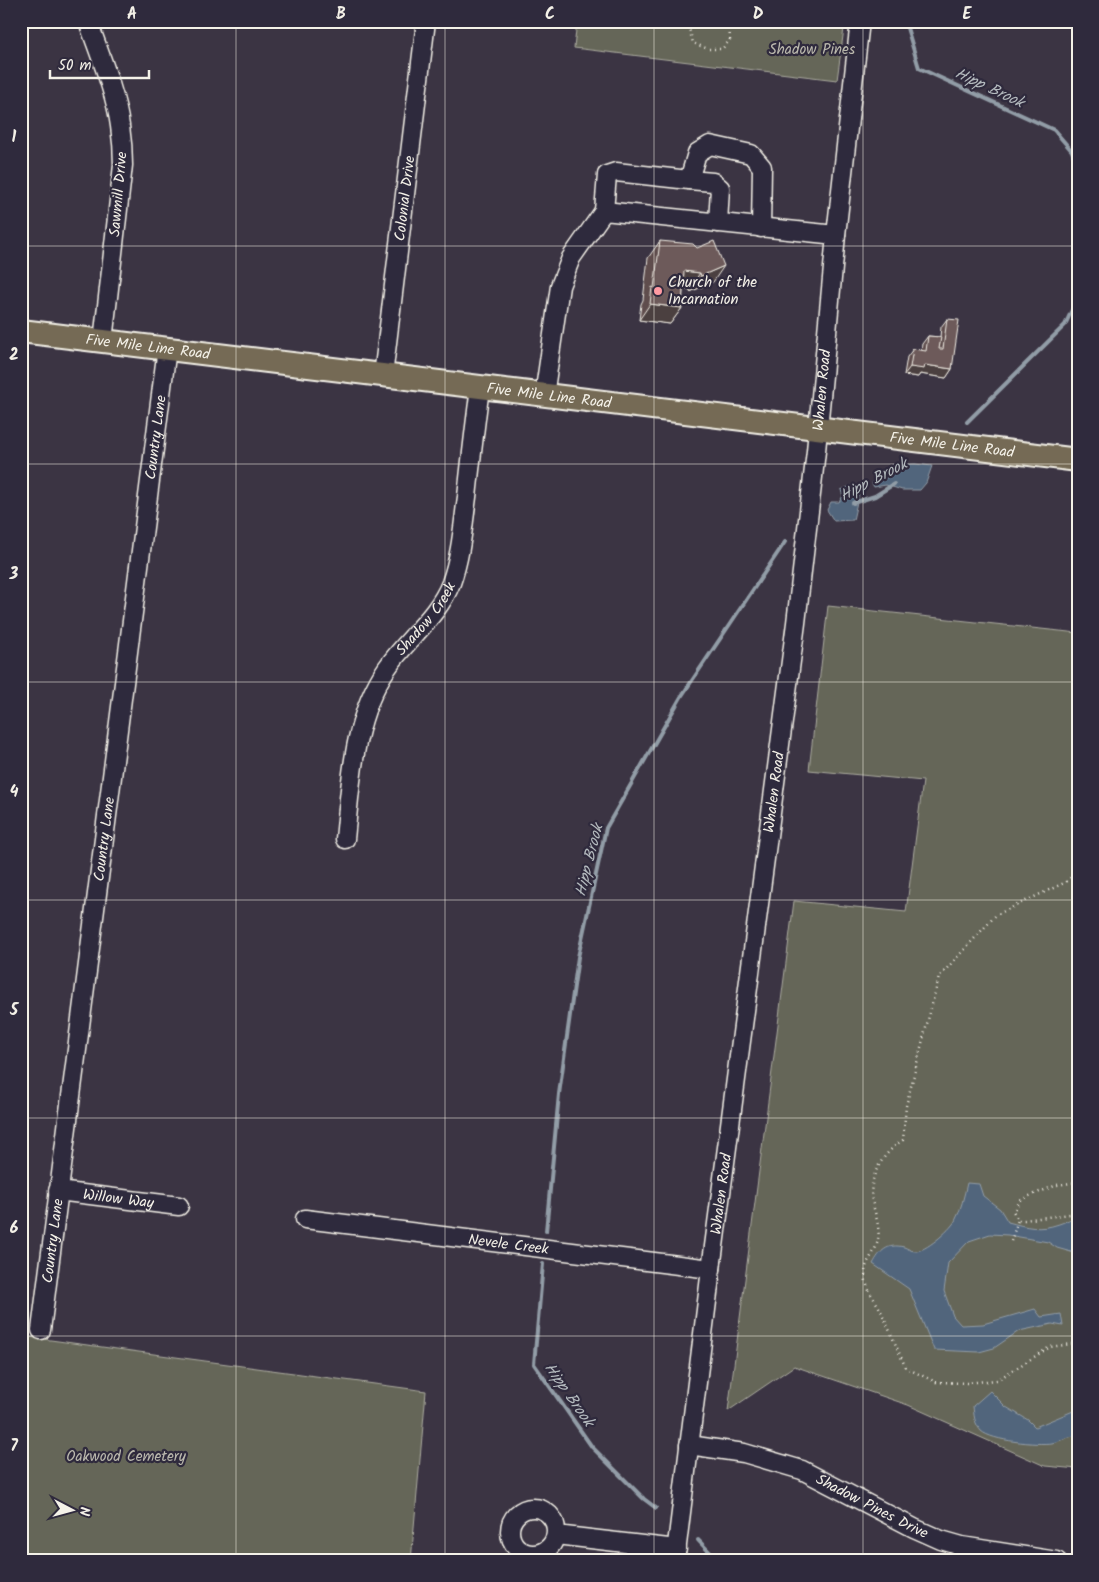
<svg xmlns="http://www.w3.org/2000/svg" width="1099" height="1582" viewBox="0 0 1099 1582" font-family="Kalam,sans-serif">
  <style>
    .green { fill: #656658; stroke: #acaca0 }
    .water { fill: #51657c; stroke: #929da7 }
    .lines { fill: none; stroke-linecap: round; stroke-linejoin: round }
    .stream { stroke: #929da7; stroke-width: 4 }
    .minor-casing { stroke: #f4f1e8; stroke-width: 21 }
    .major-casing { stroke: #f4f1e8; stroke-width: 26 }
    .path { stroke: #f4f1e8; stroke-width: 2.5; stroke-dasharray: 1 4; stroke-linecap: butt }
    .minor { stroke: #2f2a3d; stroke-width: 18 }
    .major { stroke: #746b55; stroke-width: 22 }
    .wall { fill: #5e4d4d; stroke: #f4f1e8 }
    .shaded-wall { fill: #4c3f3f; stroke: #f4f1e8 }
    .building { fill: #6d5a5a; stroke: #f4f1e8 }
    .grid { fill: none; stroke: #f4f1e8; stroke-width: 1; stroke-opacity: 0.55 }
    .poi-dot { fill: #ff9aa2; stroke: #2f2a3d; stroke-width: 2 }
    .labels { text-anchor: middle; stroke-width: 4.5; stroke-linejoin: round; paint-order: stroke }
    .park-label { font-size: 15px; fill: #bbb9ae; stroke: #2f2a3d }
    .street-label { font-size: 15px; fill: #f4f1e8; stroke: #2f2a3d }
    .poi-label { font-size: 15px; fill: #f4f1e8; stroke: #2f2a3d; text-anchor: start }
    .water-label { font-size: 16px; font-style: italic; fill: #b3b9bd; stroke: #2f2a3d }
    .neatline { fill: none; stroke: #f4f1e8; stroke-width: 2 }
    .grid-label { font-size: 16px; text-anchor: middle; font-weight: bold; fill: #f4f1e8 }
  </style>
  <rect width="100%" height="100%" fill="#3b3443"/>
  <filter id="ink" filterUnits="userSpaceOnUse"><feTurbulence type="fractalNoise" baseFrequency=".02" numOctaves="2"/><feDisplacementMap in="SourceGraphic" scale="10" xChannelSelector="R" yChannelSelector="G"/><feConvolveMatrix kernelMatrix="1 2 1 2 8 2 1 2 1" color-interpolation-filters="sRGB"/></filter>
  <g filter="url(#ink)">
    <g class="green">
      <path d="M577,21H845L837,80L574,48Z"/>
      <path d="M828,606L1078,633V1469L1045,1466L908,1405L794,1366L728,1411L794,901L906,912L923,781L809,770Z"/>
      <path d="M21,1336L426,1391L411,1561H21Z"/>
    </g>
    <g class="water">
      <path d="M915,464L932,466L926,483L920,490H902L886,485L874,487L872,483L888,477L892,465Z"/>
      <path d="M851,486L859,493L853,520L834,521L827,510L831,502H839L843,496L841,490Z"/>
      <path d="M967,1183L979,1184L983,1196L1000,1209L1008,1222C1027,1227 1039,1231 1059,1224C1066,1222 1071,1218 1078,1217V1254L1057,1248L1048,1242L1008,1235L990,1234L969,1241L948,1263L944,1291L953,1316L961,1325L983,1324L1035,1309L1041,1317L1061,1314L1063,1326L1052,1324L1019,1331L994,1348L979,1352L934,1350L909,1289L873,1264C880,1251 887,1243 904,1247C907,1248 911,1251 915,1251C925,1252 950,1230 955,1221C961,1210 964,1196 967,1183Z"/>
      <path d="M990,1391L1006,1407L1028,1420L1035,1427L1078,1409V1436C1070,1435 1061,1441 1052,1443C1037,1445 992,1441 981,1431C974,1423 974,1415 973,1406Z"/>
    </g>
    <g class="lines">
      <g class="stream">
        <path d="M905,21L919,68L1054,130L1072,151L1078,169"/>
        <path d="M967,422L1065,325L1078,297"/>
        <path d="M853,503L875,496L894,484"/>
        <path d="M546,1231L559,1094L578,957L606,828L681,697L785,542"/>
        <path d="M543,1264L534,1364L592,1447L644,1499L656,1508"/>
        <path d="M698,1540L718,1561"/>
      </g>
      <g class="minor-casing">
        <g id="minor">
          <path d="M88,21C99,53 116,94 120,126C122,139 123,152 123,165L103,341"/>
          <path d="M689,180L713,182L720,188L718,223"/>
          <path d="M604,211L607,175L616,172L689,180L697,153L710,145L751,154L762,167L761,228"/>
          <path id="s1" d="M383,376L426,21"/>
          <path d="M544,396L560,286L571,258L604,211L836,235"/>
          <path id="s2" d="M345,839C351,781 353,717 387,668C407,639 438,616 451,583C461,555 463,526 467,497C471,460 475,424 480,388"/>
          <path id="s3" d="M58,1191L179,1206"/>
          <path id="s4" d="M305,1219L711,1269"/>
          <path id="s5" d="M41,1330L167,348"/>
          <path id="s6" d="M689,1445L744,1453L802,1470L914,1528L941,1540L962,1546L1057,1561"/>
          <circle cx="533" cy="1531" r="23"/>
          <path d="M556,1535L677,1549"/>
          <path id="s7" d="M675,1561L711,1269L796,623L816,451L836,235L860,21"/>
        </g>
      </g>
      <g class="major-casing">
        <g id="major">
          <path id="s8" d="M21,331L1078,460"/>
        </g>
      </g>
      <g class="path">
        <path d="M687,21L693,43L708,49H722L730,40L729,21"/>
        <path d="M1078,871L1066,882L996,915L939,977L906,1106L903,1140C883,1153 868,1176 872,1201C875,1213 880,1227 878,1239C875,1259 860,1260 867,1285C869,1293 876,1301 880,1309C889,1328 897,1349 906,1368L936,1382L967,1383L997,1380L1050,1347L1078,1343"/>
        <path d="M1078,1182L1057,1185L1022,1199L1013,1211L1018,1220H1024L1078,1213"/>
        <path d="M1011,1241L1018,1220"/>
      </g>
      <use href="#minor" class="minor"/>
      <use href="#major" class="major"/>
    </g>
    <g class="wall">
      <path d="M660,241L713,282L690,292L689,289L683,288L682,308L670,324L639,320L641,304L643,300L648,258Z"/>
      <path d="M947,319L952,369L946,378L920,374L918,377L904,375L907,357L913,349L921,350L922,344L928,336L940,337L941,327Z"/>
    </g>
    <g class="shaded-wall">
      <path d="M724,266L713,282L690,292L701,276Z"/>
      <path d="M684,271L700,273L689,289L673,287Z"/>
      <path d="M650,304L682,308L670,324L639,320Z"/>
      <path d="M925,365L952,369L946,378L920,374L918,377L904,375L910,367Z"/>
    </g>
    <g class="building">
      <path d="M660,241L693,244L697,248L714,241L724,266L701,276L700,273L684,271L682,308L650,304L652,287L654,288Z"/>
      <path d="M947,319L959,320L952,369L925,365L924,369L910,367L913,349L926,351L928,336L941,337L939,349H943Z"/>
    </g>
  </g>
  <path class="grid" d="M236,21V1561M445,21V1561M654,21V1561M863,21V1561M21,246H1078M21,464H1078M21,682H1078M21,900H1078M21,1118H1078M21,1336H1078"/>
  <circle class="poi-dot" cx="658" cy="291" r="5"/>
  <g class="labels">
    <g class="park-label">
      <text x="812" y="54">Shadow Pines</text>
      <text x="126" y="1461">Oakwood Cemetery</text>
    </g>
    <g class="street-label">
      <text transform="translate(118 194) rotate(-85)" y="5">Sawmill Drive</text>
      <text dy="5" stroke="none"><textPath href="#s1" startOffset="179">Colonial Drive</textPath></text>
      <text dy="5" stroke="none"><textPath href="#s8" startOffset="128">Five Mile Line Road</textPath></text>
      <text dy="5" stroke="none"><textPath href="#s7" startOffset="1180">Whalen Road</textPath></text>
      <text dy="5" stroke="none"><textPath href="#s8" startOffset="532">Five Mile Line Road</textPath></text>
      <text dy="5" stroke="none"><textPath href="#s5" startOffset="900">Country Lane</textPath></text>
      <text dy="5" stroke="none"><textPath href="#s8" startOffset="938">Five Mile Line Road</textPath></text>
      <text dy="5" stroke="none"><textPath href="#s2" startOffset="241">Shadow Creek</textPath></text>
      <text dy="5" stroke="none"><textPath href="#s7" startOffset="775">Whalen Road</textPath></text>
      <text dy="5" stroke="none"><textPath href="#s5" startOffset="495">Country Lane</textPath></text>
      <text dy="5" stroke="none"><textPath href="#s7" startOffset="370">Whalen Road</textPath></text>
      <text dy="5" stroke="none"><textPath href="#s3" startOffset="61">Willow Way</textPath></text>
      <text dy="5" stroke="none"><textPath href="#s5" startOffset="90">Country Lane</textPath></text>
      <text dy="5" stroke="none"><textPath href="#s4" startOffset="205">Nevele Creek</textPath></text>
      <text dy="5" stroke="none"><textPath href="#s6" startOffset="195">Shadow Pines Drive</textPath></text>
    </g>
    <g class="poi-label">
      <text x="668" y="287">Church of the<tspan x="668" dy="17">Incarnation</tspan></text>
    </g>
    <g class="water-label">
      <text transform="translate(990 87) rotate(25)" y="6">Hipp Brook</text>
      <text transform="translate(873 479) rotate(-28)" y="6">Hipp Brook</text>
      <text transform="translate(588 860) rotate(-76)" y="6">Hipp Brook</text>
      <text transform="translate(570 1394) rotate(55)" y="6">Hipp Brook</text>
    </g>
  </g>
  <rect width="1099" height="1582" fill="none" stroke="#2f2a3d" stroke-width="55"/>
  <g transform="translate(72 1510) rotate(96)" stroke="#2f2a3d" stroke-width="4" paint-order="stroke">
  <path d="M0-4L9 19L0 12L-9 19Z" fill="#f4f1e8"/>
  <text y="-8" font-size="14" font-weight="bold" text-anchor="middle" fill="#f4f1e8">N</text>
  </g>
  <path d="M50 70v8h99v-8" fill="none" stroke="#f4f1e8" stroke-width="2.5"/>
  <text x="58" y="70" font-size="15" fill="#f4f1e8" stroke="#2f2a3d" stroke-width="4" paint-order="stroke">50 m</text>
  <rect x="28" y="28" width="1044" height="1526" class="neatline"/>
  <g class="grid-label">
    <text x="132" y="19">A</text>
    <text x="341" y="19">B</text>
    <text x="550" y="19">C</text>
    <text x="758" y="19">D</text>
    <text x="967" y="19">E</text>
    <text x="14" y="142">1</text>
    <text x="14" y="360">2</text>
    <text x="14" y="579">3</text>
    <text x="14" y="797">4</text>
    <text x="14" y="1015">5</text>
    <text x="14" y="1233">6</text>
    <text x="14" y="1451">7</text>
  </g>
</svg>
